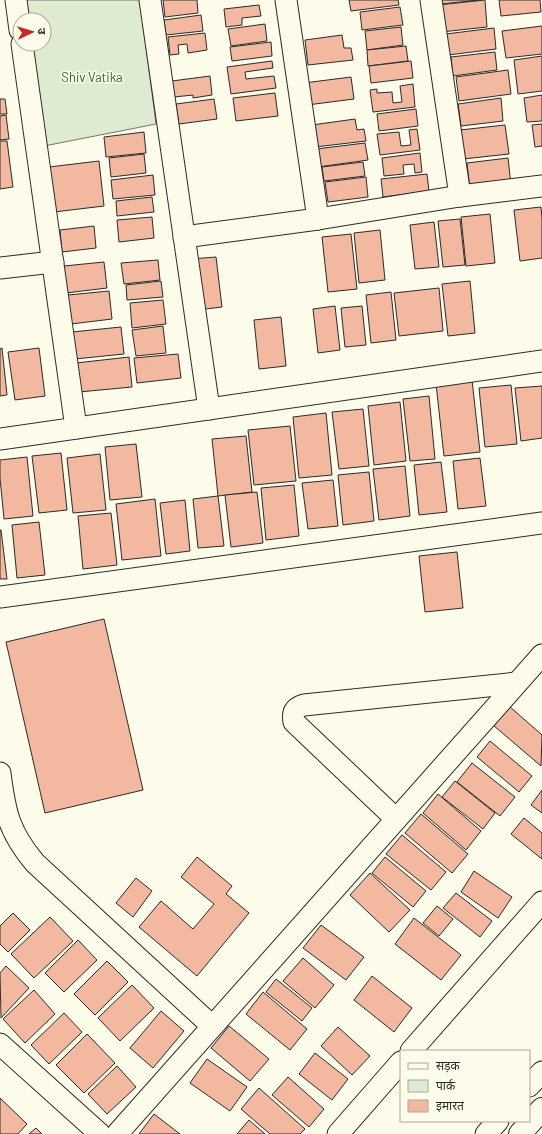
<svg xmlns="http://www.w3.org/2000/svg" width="542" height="1134" viewBox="0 0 542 1134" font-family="Barlow,'Noto Sans Devanagari',sans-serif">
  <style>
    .park { fill: #deebd1; stroke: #74746e }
    .building { fill: #f2b8a0; stroke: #2b2b2b }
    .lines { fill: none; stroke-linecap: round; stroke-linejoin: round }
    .minor-casing { stroke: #2b2b2b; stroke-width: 23 }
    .major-casing { stroke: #2b2b2b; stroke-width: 24 }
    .minor { stroke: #fdfbea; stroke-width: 21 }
    .major { stroke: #fdfbea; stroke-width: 22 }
    .labels { text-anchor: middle; stroke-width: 3; stroke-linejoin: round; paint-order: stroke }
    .park-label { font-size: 13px; fill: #34623c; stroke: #fdfbea }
  </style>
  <rect width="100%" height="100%" fill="#fdfbea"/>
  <path class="park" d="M22,0H140L156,124L44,146L29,44H44V20H25Z"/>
  <g class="building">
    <path d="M163,0H197L198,13L165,17Z"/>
    <path d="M349,0H398L399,5L351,11Z"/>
    <path d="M440,0H480L441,4Z"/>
    <path d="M485,0L487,27L441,32L438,5Z"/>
    <path d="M499,0H540L541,12L501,16Z"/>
    <path d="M259,5L261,16L242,18V25L226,27L224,9Z"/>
    <path d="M400,7L403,25L362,30L360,12Z"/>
    <path d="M201,15L203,31L166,35L164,20Z"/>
    <path d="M265,24L267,41L231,46L228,29Z"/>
    <path d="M542,26V54L506,58L502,31Z"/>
    <path d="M401,27L403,45L367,50L365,31Z"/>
    <path d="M494,28L496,49L448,55L446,34Z"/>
    <path d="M205,33L207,50L188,53L187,44L178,45L179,54L170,55L168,37Z"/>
    <path d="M342,35L344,48H351L353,60L308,65L305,40Z"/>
    <path d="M271,42L272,56L232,61L230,47Z"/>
    <path d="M406,46L408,61L368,66L367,50Z"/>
    <path d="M495,52L497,70L453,76L451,57Z"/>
    <path d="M542,56V91L518,94L514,60Z"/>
    <path d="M272,61L273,68L245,72L246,79L274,76L276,88L231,94L227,67Z"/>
    <path d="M411,61L413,78L371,83L369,66Z"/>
    <path d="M508,70L511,94L459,101L456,77Z"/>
    <path d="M210,76L212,95L193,98V95L174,97L172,81Z"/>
    <path d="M351,77L354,99L307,105L304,83Z"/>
    <path d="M413,84L415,107L373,112L370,90L377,89V93L392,92L393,103L402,102L400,86Z"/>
    <path d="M275,93L278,116L236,121L233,98Z"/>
    <path d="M542,95V121L527,122L524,98Z"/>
    <path d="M501,98L503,121L461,126L458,104Z"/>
    <path d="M0,99H5L7,114H0Z"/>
    <path d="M214,99L217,119L179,124L176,104Z"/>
    <path d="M416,109L418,126L379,131L377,114Z"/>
    <path d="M6,115L9,139L0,140V116Z"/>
    <path d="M355,119L357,130L364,129L366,141L315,147L312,125Z"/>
    <path d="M542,124V146L535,147L532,125Z"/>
    <path d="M505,125L509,154L463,159L460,130Z"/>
    <path d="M417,129L420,150L380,155L377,134L399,132L401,146L411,145L409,130Z"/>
    <path d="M144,132L146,153L106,157L104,137Z"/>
    <path d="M0,141H7L13,187L0,189Z"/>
    <path d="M365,143L368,160L318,167L316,149Z"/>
    <path d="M420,153L422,172L415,173L414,164L403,165L404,174L384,176L382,158Z"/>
    <path d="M144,154L146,173L111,177L109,158Z"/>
    <path d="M508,158L511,185L470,190L467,163Z"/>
    <path d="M99,161L104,206L54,212L49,167Z"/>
    <path d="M363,162L365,176L324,181L322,167Z"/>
    <path d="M427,174L429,191L383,197L381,179Z"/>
    <path d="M153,175L155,195L113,199L111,180Z"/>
    <path d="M366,177L368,197L328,202L325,182Z"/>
    <path d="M152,197L154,212L117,216L116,201Z"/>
    <path d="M541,207L542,219V258L520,261L514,210Z"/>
    <path d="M490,214L495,263L466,266L461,217Z"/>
    <path d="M152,217L154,238L119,242L117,220Z"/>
    <path d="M460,219L465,265L443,267L438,221Z"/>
    <path d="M434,222L439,267L415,269L410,225Z"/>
    <path d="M94,226L96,248L62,252L60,230Z"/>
    <path d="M380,230L385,280L359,283L354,233Z"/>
    <path d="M351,234L357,289L328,292L322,237Z"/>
    <path d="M216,257L222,307L197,310L191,259Z"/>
    <path d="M158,260L160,280L124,284L121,263Z"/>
    <path d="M104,262L107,288L66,293L64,266Z"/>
    <path d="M161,281L163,297L127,300L126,285Z"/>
    <path d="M470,281L475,333L448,336L442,284Z"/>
    <path d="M439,288L443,331L399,336L394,293Z"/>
    <path d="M109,291L112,319L71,324L68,295Z"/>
    <path d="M391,292L396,340L371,343L366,295Z"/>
    <path d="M163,300L166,324L132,328L130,303Z"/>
    <path d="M335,306L340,350L318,353L313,309Z"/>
    <path d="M362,306L366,345L345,347L341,308Z"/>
    <path d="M281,317L286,366L259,369L254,320Z"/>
    <path d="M163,326L166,353L136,356L132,330Z"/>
    <path d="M121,327L124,354L75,359L72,332Z"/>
    <path d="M2,348L7,395L0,396V349Z"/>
    <path d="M39,348L45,396L15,400L8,352Z"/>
    <path d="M178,354L181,378L137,383L134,358Z"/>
    <path d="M129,357L132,387L79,392L76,363Z"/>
    <path d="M472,380L480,452L444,456L436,384Z"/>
    <path d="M511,385L517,444L485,447L479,388Z"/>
    <path d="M542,386V438L521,441L515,388Z"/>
    <path d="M429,396L435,459L410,461L403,399Z"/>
    <path d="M400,402L406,461L374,465L368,406Z"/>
    <path d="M363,409L369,466L339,469L332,412Z"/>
    <path d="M326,413L332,475L299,478L293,417Z"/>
    <path d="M290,426L296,481L254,485L248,430Z"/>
    <path d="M246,436L252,492L218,496L212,439Z"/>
    <path d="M136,444L142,497L110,500L105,447Z"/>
    <path d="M61,453L67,510L39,513L32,456Z"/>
    <path d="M100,454L106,510L73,513L67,458Z"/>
    <path d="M27,457L33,516L4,519L0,478V460Z"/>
    <path d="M480,458L486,506L458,509L453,461Z"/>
    <path d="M441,462L447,512L419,515L414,465Z"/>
    <path d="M405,466L410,516L379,520L373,469Z"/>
    <path d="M369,472L374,521L343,525L338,475Z"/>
    <path d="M333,480L338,526L308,529L302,483Z"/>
    <path d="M294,485L299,536L266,540L261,488Z"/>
    <path d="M257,492L263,543L231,547L225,495Z"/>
    <path d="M218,496L224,546L198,548L193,499Z"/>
    <path d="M155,499L161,556L122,560L116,504Z"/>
    <path d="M185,500L190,551L166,554L160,503Z"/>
    <path d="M111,513L117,565L83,569L78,516Z"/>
    <path d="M39,522L45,575L17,578L12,525Z"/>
    <path d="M0,530H1L7,579H0Z"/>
    <path d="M457,552L463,608L425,612L419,556Z"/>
    <path d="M104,619L143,790L45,813L6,642Z"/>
    <path d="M509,706L542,735L541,766L493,725Z"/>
    <path d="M490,741L532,776L519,792L477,757Z"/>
    <path d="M472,763L515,797L500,816L457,782Z"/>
    <path d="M455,781L495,813L483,829L442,797Z"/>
    <path d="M542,790V813L531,805Z"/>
    <path d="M438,794L481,831L466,850L423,813Z"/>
    <path d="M421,814L468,854L452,873L405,833Z"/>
    <path d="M524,818L542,833V859L511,834Z"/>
    <path d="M402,835L446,872L431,890L386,854Z"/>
    <path d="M197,857L232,886L226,894L249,913L197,976L139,927L161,901L193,929L214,904L181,877Z"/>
    <path d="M385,857L426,891L413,907L372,873Z"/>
    <path d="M474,871L512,897L498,918L461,892Z"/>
    <path d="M370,873L410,910L389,932L350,895Z"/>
    <path d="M136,878L152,891L133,917L116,903Z"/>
    <path d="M456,893L492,921L480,937L443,908Z"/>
    <path d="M437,906L453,919L439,936L423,923Z"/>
    <path d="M13,913L30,930L8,952L0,944V926Z"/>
    <path d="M50,917L73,941L34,978L11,954Z"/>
    <path d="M414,918L461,955L441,980L395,944Z"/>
    <path d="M321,925L364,957L346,980L303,948Z"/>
    <path d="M78,940L97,960L64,992L45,973Z"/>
    <path d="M303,958L334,985L315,1008L283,981Z"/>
    <path d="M107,961L128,982L95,1015L74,994Z"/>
    <path d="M6,966L29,988L1,1018L0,973Z"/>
    <path d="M372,976L412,1008L394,1032L354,1000Z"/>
    <path d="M276,979L312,1008L302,1021L266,992Z"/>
    <path d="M132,985L154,1008L120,1041L98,1018Z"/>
    <path d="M34,990L55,1014L25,1043L3,1019Z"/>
    <path d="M263,992L307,1029L290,1050L246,1014Z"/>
    <path d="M161,1011L184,1031L153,1068L130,1048Z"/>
    <path d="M64,1013L82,1032L49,1064L31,1045Z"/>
    <path d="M229,1026L269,1059L250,1081L211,1048Z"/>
    <path d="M338,1027L370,1056L352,1075L321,1046Z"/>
    <path d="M87,1034L115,1063L84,1093L56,1065Z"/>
    <path d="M315,1053L348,1079L332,1100L299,1074Z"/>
    <path d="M207,1059L247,1087L230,1111L190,1083Z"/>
    <path d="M117,1066L136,1087L107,1114L88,1094Z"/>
    <path d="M288,1077L324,1109L309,1127L272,1095Z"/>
    <path d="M259,1088L305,1129L300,1134H270L241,1109Z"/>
    <path d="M0,1098L27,1124L18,1134H0Z"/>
    <path d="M154,1114L180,1134H139Z"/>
    <path d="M249,1120L265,1134H237Z"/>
    <path d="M36,1128L42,1134H29Z"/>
  </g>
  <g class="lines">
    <g class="minor-casing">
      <g id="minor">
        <path d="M16,0L20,30"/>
        <path d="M150,0L209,409"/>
        <path d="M286,0L318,219"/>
        <path d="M431,0L460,196"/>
        <path d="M22,44L76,428"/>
        <path d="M184,237L318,219L460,196L542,186"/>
        <path d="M0,268L53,262"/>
        <path d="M0,439L542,361"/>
        <path d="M0,597L542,523"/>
        <path d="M0,773C5,813 9,832 35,863L212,1026"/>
        <path d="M396,819L294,722C292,712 294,708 304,705L517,683"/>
        <path d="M0,1044L100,1134"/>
        <path d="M411,1051L542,902"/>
        <path d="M529,1086L542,1072"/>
        <path d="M117,1134L542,655"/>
        <path d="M338,1134L401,1062"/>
        <path d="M486,1134L498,1121"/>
      </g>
    </g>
    <g class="major-casing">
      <path id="major" d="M520,1134L542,1109"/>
    </g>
    <use href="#minor" class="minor"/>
    <use href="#major" class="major"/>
  </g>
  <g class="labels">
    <g class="park-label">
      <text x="92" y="82">Shiv Vatika</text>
    </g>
  </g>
  <rect x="400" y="1050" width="130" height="72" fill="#fdfbea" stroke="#a9a89e"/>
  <rect x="408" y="1063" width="20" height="6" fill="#fdfbea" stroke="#a9a89e"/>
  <text x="436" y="1070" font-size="12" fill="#2b2b2b">सड़क</text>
  <rect x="408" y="1080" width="20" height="12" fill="#deebd1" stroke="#a9a89e"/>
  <text x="436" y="1090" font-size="12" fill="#2b2b2b">पार्क</text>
  <rect x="408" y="1100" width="20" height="12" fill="#f2b8a0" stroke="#a9a89e"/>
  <text x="436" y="1110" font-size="12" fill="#2b2b2b">इमारत</text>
  <g transform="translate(32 32) rotate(86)"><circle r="19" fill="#fdfbea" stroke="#a9a89e"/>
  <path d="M0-3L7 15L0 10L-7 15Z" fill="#c62828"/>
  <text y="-6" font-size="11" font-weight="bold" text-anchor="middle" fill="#2b2b2b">उ</text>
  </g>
</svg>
